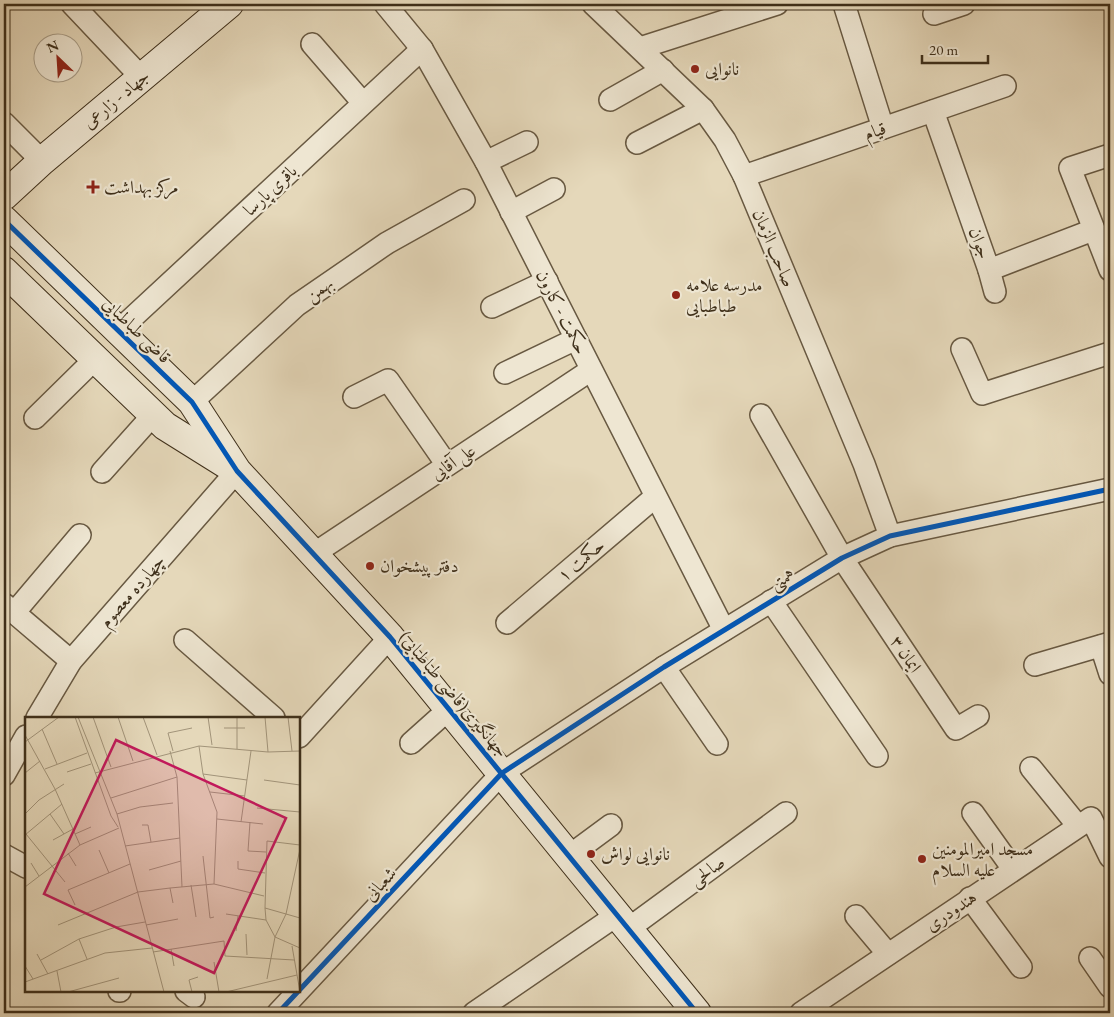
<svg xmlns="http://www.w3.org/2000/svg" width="1114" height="1017" viewBox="0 0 1114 1017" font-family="'EB Garamond',Amiri,serif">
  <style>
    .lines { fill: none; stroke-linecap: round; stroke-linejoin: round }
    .street-casing { stroke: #685942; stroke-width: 24 }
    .secondary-casing { stroke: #3e2f1a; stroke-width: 30 }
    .street { stroke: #eee6d2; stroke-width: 21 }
    .secondary { stroke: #eee6d2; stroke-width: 28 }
    .cycleway-casing { stroke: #eee6d2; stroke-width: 8 }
    .cycleway { stroke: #0057b8; stroke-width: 5 }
    .poi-dot { fill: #8f2418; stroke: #eee6d2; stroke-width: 2 }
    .labels { text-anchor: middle; stroke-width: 4.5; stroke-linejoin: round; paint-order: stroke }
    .poi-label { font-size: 18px; fill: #3e2f1a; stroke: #eee6d2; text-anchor: start }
    .street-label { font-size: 18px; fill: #3e2f1a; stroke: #eee6d2 }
    .inset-road { fill: none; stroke: #a2947a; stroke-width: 1 }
    .view { fill: #c2185b; fill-opacity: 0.15; stroke: #c2185b; stroke-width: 2.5 }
    .inset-edge { fill: none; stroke: #3e2f1a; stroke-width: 2.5 }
  </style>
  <rect width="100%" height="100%" fill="#e5d8ba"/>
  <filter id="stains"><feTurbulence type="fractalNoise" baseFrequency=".004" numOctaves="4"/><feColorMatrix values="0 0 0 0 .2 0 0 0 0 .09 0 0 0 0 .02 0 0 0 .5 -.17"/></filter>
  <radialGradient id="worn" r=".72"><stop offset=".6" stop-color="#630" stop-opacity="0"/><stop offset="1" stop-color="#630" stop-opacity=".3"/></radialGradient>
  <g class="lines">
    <g class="street-casing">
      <g id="street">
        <path d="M72,4L142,78"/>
        <path d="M385,4L422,49L486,162L724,630"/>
        <path d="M593,4L703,109L725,140L744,176L864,464L890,536"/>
        <path d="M844,4L883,128"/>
        <path d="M934,14L964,4"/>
        <path d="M312,44L363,103"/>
        <path d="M640,48L777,4"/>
        <path d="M610,100L663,70"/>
        <path d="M933,111L989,270L1093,230"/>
        <path d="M4,123L42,161"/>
        <path d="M637,143L703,109"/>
        <path d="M1110,155L1070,168L1110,270"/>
        <path d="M486,162L527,142"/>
        <path d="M744,176L1005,86"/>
        <path d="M511,212L554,189"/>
        <path d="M989,270L995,292"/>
        <path d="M492,307L547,281"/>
        <path d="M118,331L422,49"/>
        <path d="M962,349L982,394L1110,353"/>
        <path d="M505,373L576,339"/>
        <path d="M354,397L388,380L447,465"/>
        <path d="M192,402L297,305L387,243L464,200"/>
        <path d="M761,415L842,558L956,729L978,716"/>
        <path d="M35,418L95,359"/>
        <path d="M102,472L153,415"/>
        <path d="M315,553L591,370"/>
        <path d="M771,601L877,756"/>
        <path d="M4,604L71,661"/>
        <path d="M14,613L80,535"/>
        <path d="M507,623L655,497"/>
        <path d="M185,640L274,718"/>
        <path d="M1101,646L1110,674"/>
        <path d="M1035,665L1110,643"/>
        <path d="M664,667L717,744"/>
        <path d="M37,718L71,661L237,471"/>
        <path d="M299,737L390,637"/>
        <path d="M411,743L449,709"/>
        <path d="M1031,768L1078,826"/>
        <path d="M4,775L26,736"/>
        <path d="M973,813L1013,869"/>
        <path d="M4,855L26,867"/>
        <path d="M569,856L611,825"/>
        <path d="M970,898L1021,967"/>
        <path d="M856,916L888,954"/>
        <path d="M628,929L786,813"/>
        <path d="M1090,958L1110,987"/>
        <path d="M119,991H120"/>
        <path d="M186,991L194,997"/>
        <path d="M278,1013L502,773L664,667L842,558L890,536L1110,489"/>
        <path d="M474,1013L617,915"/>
        <path d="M801,1013L1091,818L1110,857"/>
      </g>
    </g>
    <g class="secondary-casing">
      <g id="secondary">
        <path d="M4,196L42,161L229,4"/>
        <path d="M4,220L192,402L237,471L390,637L697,1013"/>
        <path d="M4,271L165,426L229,466"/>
      </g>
    </g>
    <use href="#street" class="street"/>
    <use href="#secondary" class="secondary"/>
    <g class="cycleway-casing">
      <g id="cycleway">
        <path d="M4,220L192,402L237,471L390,637L697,1013"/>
        <path d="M278,1013L502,773L664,667L842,558L890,536L1110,489"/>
      </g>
    </g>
    <use href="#cycleway" class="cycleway"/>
  </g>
  <g class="poi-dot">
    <circle cx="695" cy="69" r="5"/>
    <path d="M90.5 179.5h5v5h5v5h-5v5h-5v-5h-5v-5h5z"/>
    <circle cx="676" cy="295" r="5"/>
    <circle cx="370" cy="566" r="5"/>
    <circle cx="591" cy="854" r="5"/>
    <circle cx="922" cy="859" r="5"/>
  </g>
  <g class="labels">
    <g class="poi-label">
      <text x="705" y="75">نانوایی</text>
      <text x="104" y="193">مرکز بهداشت</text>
      <text x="686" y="291">مدرسه علامه<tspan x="686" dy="21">طباطبایی</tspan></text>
      <text x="380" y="572">دفتر پیشخوان</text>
      <text x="932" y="855">مسجد امیرالمومنین<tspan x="932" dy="21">علیه السلام</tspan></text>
      <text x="601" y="860">نانوایی لواش</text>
    </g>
    <g class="street-label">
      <text transform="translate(116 99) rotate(-40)" y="6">جهاد - زارعی</text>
      <text transform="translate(875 131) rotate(-19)" y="6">قیام</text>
      <text transform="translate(270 190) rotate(-43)" y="6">باقری پارسا</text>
      <text transform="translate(980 243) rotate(70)" y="6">جوان</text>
      <text transform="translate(774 248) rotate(67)" y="6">صاحب الزمان</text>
      <text transform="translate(319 289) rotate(-35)" y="6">بهمن</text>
      <text transform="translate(562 312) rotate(63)" y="6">حکمت - کارون</text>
      <text transform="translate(137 330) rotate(44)" y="6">قاضی طباطبایی</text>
      <text transform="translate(453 462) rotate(-34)" y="6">علی آقایی</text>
      <text transform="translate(581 560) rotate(-40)" y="6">حکمت ۱</text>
      <text transform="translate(782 579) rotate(-31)" y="6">همتی</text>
      <text transform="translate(132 591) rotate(-49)" y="6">چهارده معصوم</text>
      <text transform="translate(906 654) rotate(56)" y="6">ایمان ۳</text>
      <text transform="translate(454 694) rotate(50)" y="6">جهانگیری(قاضی طباطبایی)</text>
      <text transform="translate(707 871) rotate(-36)" y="6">صالحی</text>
      <text transform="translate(380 884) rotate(-47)" y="6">شعبانی</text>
      <text transform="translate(951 911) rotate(-34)" y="6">هندودری</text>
    </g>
  </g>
  <g transform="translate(25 717)">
    <rect width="275" height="275" fill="#e5d8ba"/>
    <path class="inset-road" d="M50,0L86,99L93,110M53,0L92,97L139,275M68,0L86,50M93,0L108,44M118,0L132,38M183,0L187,28M212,0V32M240,0L243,35M263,0L267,34M199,11H220M17,12L32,47M0,18L30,72L55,128M0,25L34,0M174,29L178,57L192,95L189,167M145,34L152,60L157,170M148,34L143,16L167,11M20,52L62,36M42,55L66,47M0,56L15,44M70,56L174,29L243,35L275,34M178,57L222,63M239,63L275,68M185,75L220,79M86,81L152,60M232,91L275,95M0,97L14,83L39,67M25,97L39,117M92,97L115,90L148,86M192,102L238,107M216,105L226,34M225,105L223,134L241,135M117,108H123L126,125M1,117L40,165M50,117L66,110M0,118L37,87M28,123L48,112M100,129L155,121M275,132L261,197L250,220L275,231M74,133L84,156M43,136L51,149M178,139L185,201L189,200M213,144V152L240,156M6,146L14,159M124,153L156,144M166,168L171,200M0,170L55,128L94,111M145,171L148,186M50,188L43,173L105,147M240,191L275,201M201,197L241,203M33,208L113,175L145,171L189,167L239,179M121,208L153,202M211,214L213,199M221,217L222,238M54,222L62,242M267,229L275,275M146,232L149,249M128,235L199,224L200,239L269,243M12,237L23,257M16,243L54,222L91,210L120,205M189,245L194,275M0,249L8,262M32,254L36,275M242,262L250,220L241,203L240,191L242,124L275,128M0,265L80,236L127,231M43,275L94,261M167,275L164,263L173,260M201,275L272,258"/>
    <path class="view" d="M91,23L261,101L189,256L19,177Z"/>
    <rect width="275" height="275" class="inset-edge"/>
  </g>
  <rect width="1114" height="1017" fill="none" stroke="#e5d8ba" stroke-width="20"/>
  <rect x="5" y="5" width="1104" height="1007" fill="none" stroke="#3e2f1a" stroke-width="2.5"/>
  <rect x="10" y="10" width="1094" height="997" fill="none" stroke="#3e2f1a"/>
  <g transform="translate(58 58) rotate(335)"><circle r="24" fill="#eee6d2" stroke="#a89d88"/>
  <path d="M0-4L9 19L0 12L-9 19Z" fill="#8f2418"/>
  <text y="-8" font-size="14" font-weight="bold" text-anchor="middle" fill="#3e2f1a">N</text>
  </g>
  <path d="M922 55v8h66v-8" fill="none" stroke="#3e2f1a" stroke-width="2.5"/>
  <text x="929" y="55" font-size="15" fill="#3e2f1a" stroke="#eee6d2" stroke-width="4" paint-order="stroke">20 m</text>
  <rect width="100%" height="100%" filter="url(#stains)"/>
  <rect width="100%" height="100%" fill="url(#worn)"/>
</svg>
